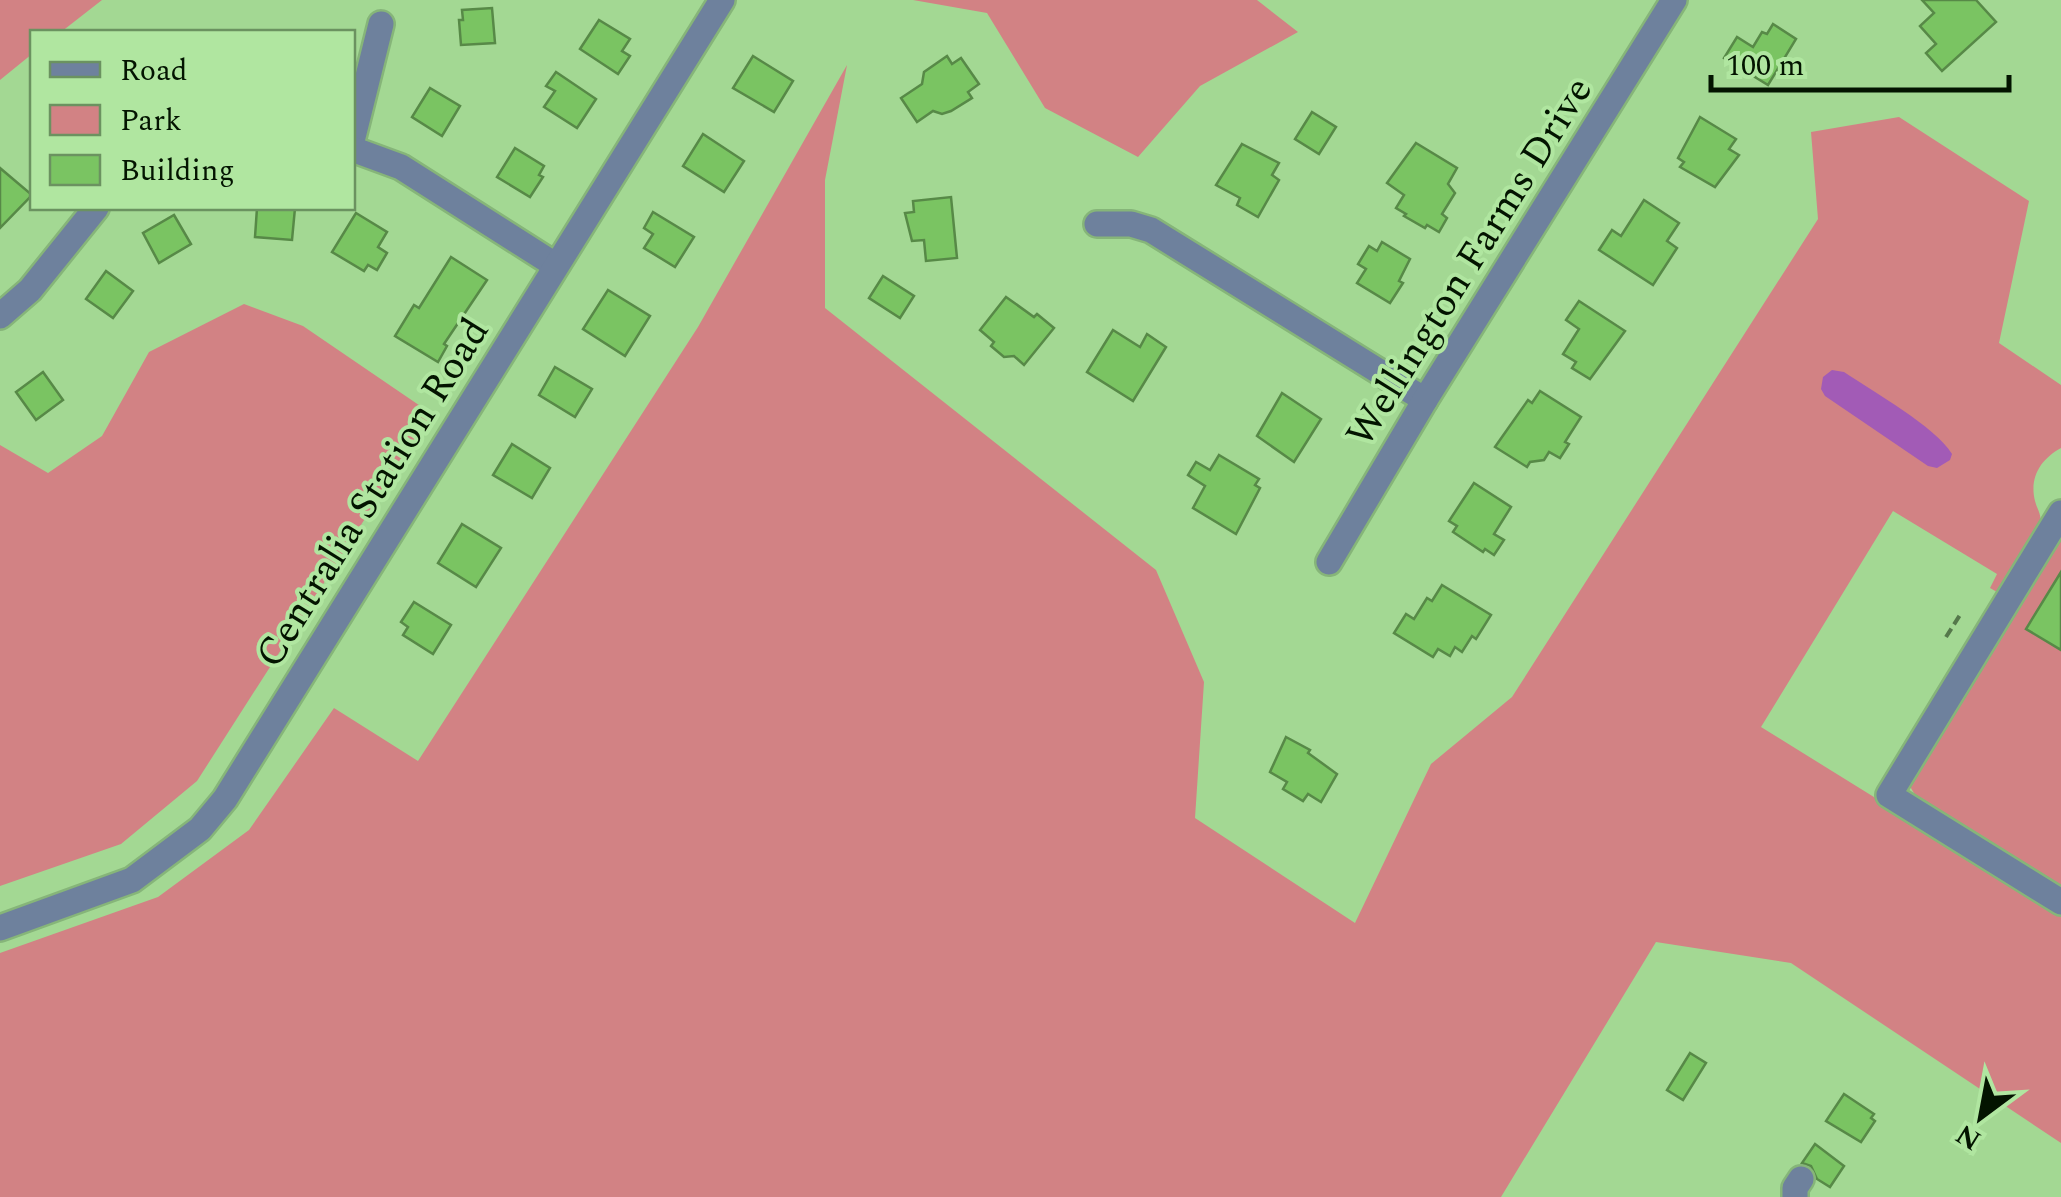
<svg xmlns="http://www.w3.org/2000/svg" width="2061" height="1197" viewBox="0 0 2061 1197" font-family="Spectral,serif">
  <style>
    .green { fill: #d28284 }
    .water { fill: #a25bb6 }
    .building { fill: #7ac462; stroke: #578947; stroke-width: 2.5 }
    .lines { fill: none; stroke-linecap: round; stroke-linejoin: round }
    .minor-casing { stroke: #86b579; stroke-width: 30 }
    .path { stroke: #55784b; stroke-width: 4; stroke-dasharray: 10 5; stroke-linecap: butt }
    .minor { stroke: #6e819d; stroke-width: 25 }
    .labels { text-anchor: middle; stroke-width: 8; stroke-linejoin: round; paint-order: stroke }
    .street-label { font-size: 40px; fill: #031400; stroke: #b0e6a0 }
  </style>
  <rect width="100%" height="100%" fill="#a3d893"/>
  <g class="green">
    <path d="M0,0H102L61,32H32V54L0,80Z"/>
    <path d="M913,0H1257L1298,32L1200,86L1138,157L1045,108L987,13Z"/>
    <path d="M847,65L825,180V308L1156,570L1204,682L1195,818L1355,923L1431,764L1512,697L1818,219L1811,132L1899,117L2029,201L1999,343L2061,385V448C2041,459 2029,477 2035,501C2037,509 2042,515 2040,523C2035,542 2009,577 1997,592L1990,588L1997,574L1893,511L1761,727L2061,913V1143L1791,963L1656,942L1501,1197H0V953L158,897L249,830L334,708L418,761L698,327Z"/>
    <path d="M244,304L303,326L432,414L197,781L121,844L0,886V445L48,473L102,436L149,352Z"/>
    <path d="M2061,530V888L1918,800L1908,783Z"/>
  </g>
  <path class="water" d="M1832,370L1844,372C1872,391 1936,427 1952,454L1950,460L1937,468L1928,466L1825,396L1821,389L1823,377Z"/>
  <g class="building">
    <path d="M1922,0H1976L1996,22L1942,71L1926,53L1936,44L1920,26L1934,13Z"/>
    <path d="M492,8L495,43L461,45L459,20H463L462,10Z"/>
    <path d="M599,20L630,39L622,51L630,56L618,74L580,49Z"/>
    <path d="M1773,24L1796,39L1768,85L1724,58L1737,37L1753,47L1762,32L1767,34Z"/>
    <path d="M753,56L793,81L774,112L733,88Z"/>
    <path d="M947,56L952,64L961,58L979,84L968,92L972,98L951,111L942,114L933,111L917,122L901,98L922,84L924,72Z"/>
    <path d="M556,72L596,99L577,128L544,107L555,91L546,86Z"/>
    <path d="M430,88L460,106L442,136L412,117Z"/>
    <path d="M1312,112L1336,127L1319,154L1295,139Z"/>
    <path d="M1700,117L1736,139L1729,149L1739,155L1715,187L1680,167L1684,162L1678,158Z"/>
    <path d="M703,134L744,161L724,192L683,166Z"/>
    <path d="M1416,143L1457,168L1448,184L1455,193L1442,214L1447,218L1439,232L1427,225L1425,228L1404,216L1406,214L1396,208L1404,195L1387,183Z"/>
    <path d="M1242,144L1279,163L1272,175L1279,180L1258,217L1237,205L1240,198L1216,185Z"/>
    <path d="M515,148L544,166L539,175L543,177L530,197L497,177Z"/>
    <path d="M0,168L32,195L0,228Z"/>
    <path d="M951,197L957,258L926,261L924,240L912,241L905,213L914,212L913,201Z"/>
    <path d="M1644,200L1679,223L1667,241L1677,248L1653,285L1599,250L1612,230L1621,236Z"/>
    <path d="M257,208H295L292,240L255,237Z"/>
    <path d="M653,212L694,237L675,267L644,248L653,234L644,228Z"/>
    <path d="M356,213L387,232L378,247L387,253L377,270L368,265L364,271L332,252Z"/>
    <path d="M174,215L191,244L159,263L143,233Z"/>
    <path d="M1382,242L1410,259L1399,281L1403,283L1390,303L1357,283L1366,269L1358,264L1369,246L1377,251Z"/>
    <path d="M451,257L487,280L444,344L447,346L438,362L395,336L414,305L419,308Z"/>
    <path d="M106,271L133,291L113,318L86,299Z"/>
    <path d="M883,276L914,296L900,318L869,298Z"/>
    <path d="M608,290L650,316L625,356L583,329Z"/>
    <path d="M1006,297L1034,317L1037,314L1054,328L1024,365L1014,356L1004,357L991,346L994,342L980,330Z"/>
    <path d="M1579,301L1625,331L1590,379L1572,368L1576,362L1563,354L1579,329L1566,320Z"/>
    <path d="M1113,330L1140,347L1147,334L1166,347L1133,401L1087,372Z"/>
    <path d="M555,367L592,389L575,417L539,395Z"/>
    <path d="M43,372L63,400L36,420L16,392Z"/>
    <path d="M1540,391L1581,417L1565,442L1569,444L1560,458L1549,452L1544,460L1530,462L1527,467L1495,447L1528,400L1532,403Z"/>
    <path d="M1282,393L1321,419L1294,462L1257,436Z"/>
    <path d="M512,444L550,468L532,498L493,475Z"/>
    <path d="M1219,455L1259,479L1255,485L1260,488L1236,534L1193,508L1205,486L1188,475L1196,462L1210,470Z"/>
    <path d="M1474,483L1511,507L1494,534L1504,540L1494,555L1485,549L1483,552L1453,532L1457,526L1449,521Z"/>
    <path d="M462,524L501,548L476,587L438,563Z"/>
    <path d="M2061,572V650L2026,629Z"/>
    <path d="M1442,585L1491,615L1476,639L1472,636L1462,652L1455,647L1450,656L1438,649L1433,657L1394,633L1406,614L1414,619L1427,598L1432,601Z"/>
    <path d="M414,602L451,625L433,654L403,635L408,627L401,622Z"/>
    <path d="M1286,737L1310,750L1308,753L1337,774L1321,802L1308,794L1303,801L1283,789L1287,782L1270,772Z"/>
    <path d="M1690,1053L1706,1063L1683,1100L1667,1090Z"/>
    <path d="M1844,1094L1874,1114L1871,1118L1875,1121L1861,1142L1826,1121Z"/>
    <path d="M1815,1144L1844,1166L1830,1187L1817,1179L1811,1166L1802,1163Z"/>
  </g>
  <g class="lines">
    <g class="minor-casing">
      <g id="minor">
        <path d="M352,141L381,24"/>
        <path d="M352,149L401,167L555,265"/>
        <path d="M1097,224H1131L1151,230L1425,400"/>
        <path d="M0,316L30,290L96,208"/>
        <path d="M2061,513L1889,795L2061,902"/>
        <path d="M1329,562L1425,400L1674,0"/>
        <path d="M0,928L132,880L200,829L225,799L722,0"/>
        <path d="M1795,1197V1188L1801,1179"/>
      </g>
    </g>
    <path class="path" d="M1946,637L1960,615"/>
    <use href="#minor" class="minor"/>
  </g>
  <g class="labels">
    <g class="street-label">
      <text transform="translate(1468 261) rotate(-58)" y="14">Wellington Farms Drive</text>
      <text transform="translate(371 492) rotate(-58)" y="14">Centralia Station Road</text>
    </g>
  </g>
  <rect x="30" y="30" width="325" height="180" fill="#b0e6a0" stroke="#6b9260" stroke-width="2.5"/>
  <rect x="50" y="62" width="50" height="15" fill="#6e819d" stroke="#6b9260" stroke-width="2.5"/>
  <text x="120" y="80" font-size="30" fill="#031400">Road</text>
  <rect x="50" y="105" width="50" height="30" fill="#d28284" stroke="#6b9260" stroke-width="2.5"/>
  <text x="120" y="130" font-size="30" fill="#031400">Park</text>
  <rect x="50" y="155" width="50" height="30" fill="#7ac462" stroke="#6b9260" stroke-width="2.5"/>
  <text x="120" y="180" font-size="30" fill="#031400">Building</text>
  <g transform="translate(1981 1117) rotate(212)" stroke="#b0e6a0" stroke-width="8" paint-order="stroke">
  <path d="M0-8L18 38L0 25L-18 38Z" fill="#031400"/>
  <text y="-15" font-size="28" font-weight="bold" text-anchor="middle" fill="#031400">N</text>
  </g>
  <path d="M1711 75v15h298v-15" fill="none" stroke="#031400" stroke-width="5"/>
  <text x="1726" y="75" font-size="30" fill="#031400" stroke="#b0e6a0" stroke-width="8" paint-order="stroke">100 m</text>
</svg>
